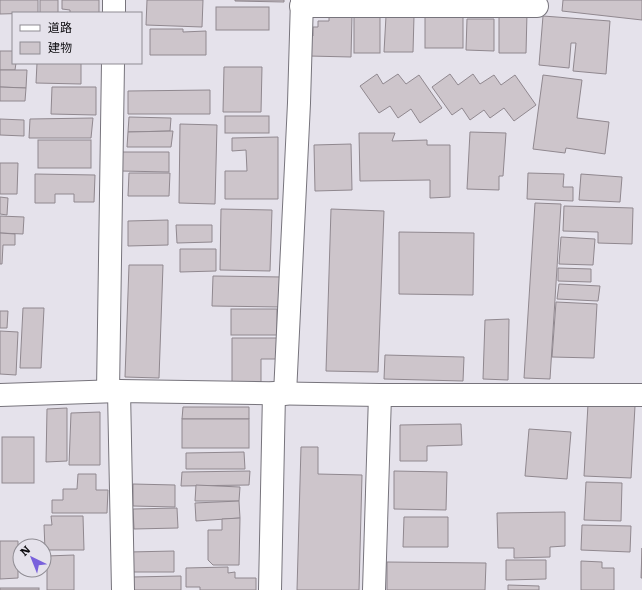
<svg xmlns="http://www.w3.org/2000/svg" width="642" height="590" viewBox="0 0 642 590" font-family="Literata,'Noto Sans JP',serif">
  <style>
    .building { fill: #cdc5cb; stroke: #90888f }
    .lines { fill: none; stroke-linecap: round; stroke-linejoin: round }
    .street-casing { stroke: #77747c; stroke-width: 24 }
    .street { stroke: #fff; stroke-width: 22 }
  </style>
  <rect width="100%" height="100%" fill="#e5e2eb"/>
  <g class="building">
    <path d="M0,0H38V13L0,14Z"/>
    <rect x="40" y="0" width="18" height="13"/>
    <path d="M62,0H99V13H70V10L62,9Z"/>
    <path d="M147,0H203L202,27L146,25Z"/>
    <path d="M235,0H284V2L235,1Z"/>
    <path d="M563,0H642V20L562,11Z"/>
    <rect x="216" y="7" width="53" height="23"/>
    <path d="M499,13H527L526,53H499Z"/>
    <path d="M329,14L352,15L351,57L309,56V37L313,36V27H318V21H329Z"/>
    <path d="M386,16H414L413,52H384Z"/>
    <path d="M543,16L610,21L606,74L573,71L576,43H571L569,68L539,65Z"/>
    <rect x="354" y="17" width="26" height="36"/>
    <rect x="425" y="17" width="38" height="31"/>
    <path d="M467,19H494V51L466,50Z"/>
    <path d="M150,29H183V32L206,31V55H150Z"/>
    <path d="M0,51H13V63H16L15,70H0Z"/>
    <path d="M37,63H81V84L36,83Z"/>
    <path d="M224,67H262L261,112H223Z"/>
    <path d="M0,70H27L26,88L0,87Z"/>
    <path d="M377,74L383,84L398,74L406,84L419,75L442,108L420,123L411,109L398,118L390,106L379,113L360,86Z"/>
    <path d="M450,74L458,85L473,74L480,84L494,75L501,85L515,75L536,105L514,121L504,108L490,118L484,110L470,120L462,108L452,115L432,87Z"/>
    <path d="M543,75L582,80L577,118L609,122L605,154L566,148L565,153L533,149Z"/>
    <path d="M0,87L26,88L25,101H0Z"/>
    <path d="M52,87H96V115L51,114Z"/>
    <path d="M210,90V114H128V91Z"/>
    <rect x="225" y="116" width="44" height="17"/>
    <path d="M129,117L171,118L170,131L128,132Z"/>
    <path d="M93,118L91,138H29L30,119Z"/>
    <path d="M0,119L24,120V136L0,135Z"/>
    <path d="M180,124L217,125L215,204L179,203Z"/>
    <path d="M173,131L171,147H127L128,132Z"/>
    <path d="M470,132L506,133L503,176H499V190L467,189Z"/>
    <path d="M359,133H395L392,141L427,140V145H450V197L430,198V180L360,181Z"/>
    <path d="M278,137V199H225V171H247L246,150L232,151V138Z"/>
    <rect x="38" y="140" width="53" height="28"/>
    <path d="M351,144L352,190L315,191L314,145Z"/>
    <path d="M121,152H169V172L121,171Z"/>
    <path d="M0,163H18L17,194H0Z"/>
    <path d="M129,173H170L169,196H128Z"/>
    <path d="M528,173L564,174L563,187H573V201L527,199Z"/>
    <path d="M35,174L95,175L94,202H74V194H55V203H35Z"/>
    <path d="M581,174L622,177L620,202L579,200Z"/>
    <path d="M0,197L8,198L7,215L0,214Z"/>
    <path d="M535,203L561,204L550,379L524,378Z"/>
    <path d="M564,206L633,208L632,244L598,243V232L563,231Z"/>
    <path d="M221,209L272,210L270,271L220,270Z"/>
    <path d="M331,209L384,211L378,372L326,371Z"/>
    <path d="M0,216L24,217L23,234L0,233Z"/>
    <path d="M168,220V245L128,246V221Z"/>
    <path d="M176,225H212V242L177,243Z"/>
    <path d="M399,232L474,233L473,295L399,294Z"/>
    <path d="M0,233L15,234V245H3L2,264H0Z"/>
    <path d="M561,237L595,239L593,265L559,264Z"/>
    <path d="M180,249H216V271L180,272Z"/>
    <path d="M129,265H163L159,378L125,377Z"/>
    <path d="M558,268L591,269V282L558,281Z"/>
    <path d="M213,276L282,277V307L212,306Z"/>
    <path d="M559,284L600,286L598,301L557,299Z"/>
    <path d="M556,302L597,304L594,358L552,357Z"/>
    <path d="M23,308H44L41,368H20Z"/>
    <rect x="231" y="309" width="46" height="26"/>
    <path d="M0,311H8L7,328H0Z"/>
    <path d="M509,319L508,380L483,379L485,320Z"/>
    <path d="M0,331L18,332L16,375L0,374Z"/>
    <path d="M232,338H283V359H261V382H232Z"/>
    <path d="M385,355L464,357L463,381L384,379Z"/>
    <path d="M588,404L635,406L631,478L584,476Z"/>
    <path d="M183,407H249V419H182Z"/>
    <path d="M67,408V461L46,462L47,409Z"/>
    <path d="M100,412V465H69L71,413Z"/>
    <rect x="182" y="419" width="67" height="29"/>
    <path d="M461,424L462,445L427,446V461H400V425Z"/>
    <path d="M529,429L571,432L567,479L525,476Z"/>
    <rect x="2" y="437" width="32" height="46"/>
    <path d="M301,447H318V474L362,475L359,590H297Z"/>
    <path d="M244,452L245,469H186V453Z"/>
    <path d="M250,471L249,485L181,486L182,472Z"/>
    <path d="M394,471L447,472L446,510L394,509Z"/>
    <path d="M78,474H96V490H108L107,513H52V500H63V489H77Z"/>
    <path d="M586,482L622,483L621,521L584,520Z"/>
    <path d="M133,484L175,485V507L133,506Z"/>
    <path d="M196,485L240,487L239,501H195Z"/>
    <path d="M239,501L240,518L196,521L195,503Z"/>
    <path d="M177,508L178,528L134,529L133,509Z"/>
    <path d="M565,512V546L550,547V557L514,558V548H498L497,513Z"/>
    <path d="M51,516H83L84,550H45L44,525H52Z"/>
    <path d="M404,517H448V547H403Z"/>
    <path d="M240,518L239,565H213L208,560V530H222V519Z"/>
    <path d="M582,525L631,526L630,552L581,550Z"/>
    <path d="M0,541H18V578L0,579Z"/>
    <path d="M642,548V578H641Z"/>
    <path d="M174,551V572H129V552Z"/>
    <path d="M74,555V590H47V556Z"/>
    <path d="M506,560H546V579L506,580Z"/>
    <path d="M581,561L602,562V568H614V590H581Z"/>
    <path d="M387,562L486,563L485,590H387Z"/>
    <path d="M228,567V573L235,572V578H256V590H200V587H186V568Z"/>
    <path d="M181,576V590H132V577Z"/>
    <path d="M508,585L539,586V590H508Z"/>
    <rect x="0" y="588" width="39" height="2"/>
  </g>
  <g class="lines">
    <g class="street-casing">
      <g id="street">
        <path d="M301,6H537"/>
        <path d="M114,13V0"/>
        <path d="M108,391L113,63"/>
        <path d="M119,391L123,590"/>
        <path d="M285,394L299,103L302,0"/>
        <path d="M0,395L119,391L380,395H642"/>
        <path d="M270,590L274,393"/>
        <path d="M374,590L380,395"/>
      </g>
    </g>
    <use href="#street" class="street"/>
  </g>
  <rect x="12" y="12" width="130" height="52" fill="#e5e2eb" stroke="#8f8c93"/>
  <rect x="20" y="25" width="20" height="6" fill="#ffffff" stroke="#8f8c93"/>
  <text x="48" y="32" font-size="12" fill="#0d0c0f">道路</text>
  <rect x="20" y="42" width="20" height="12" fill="#cdc5cb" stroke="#8f8c93"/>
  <text x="48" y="52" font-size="12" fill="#0d0c0f">建物</text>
  <g transform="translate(32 558) rotate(317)"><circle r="19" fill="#e5e2eb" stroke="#8f8c93"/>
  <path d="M0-3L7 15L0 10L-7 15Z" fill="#7961dc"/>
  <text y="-6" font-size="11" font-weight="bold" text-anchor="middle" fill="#0d0c0f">N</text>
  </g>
</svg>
